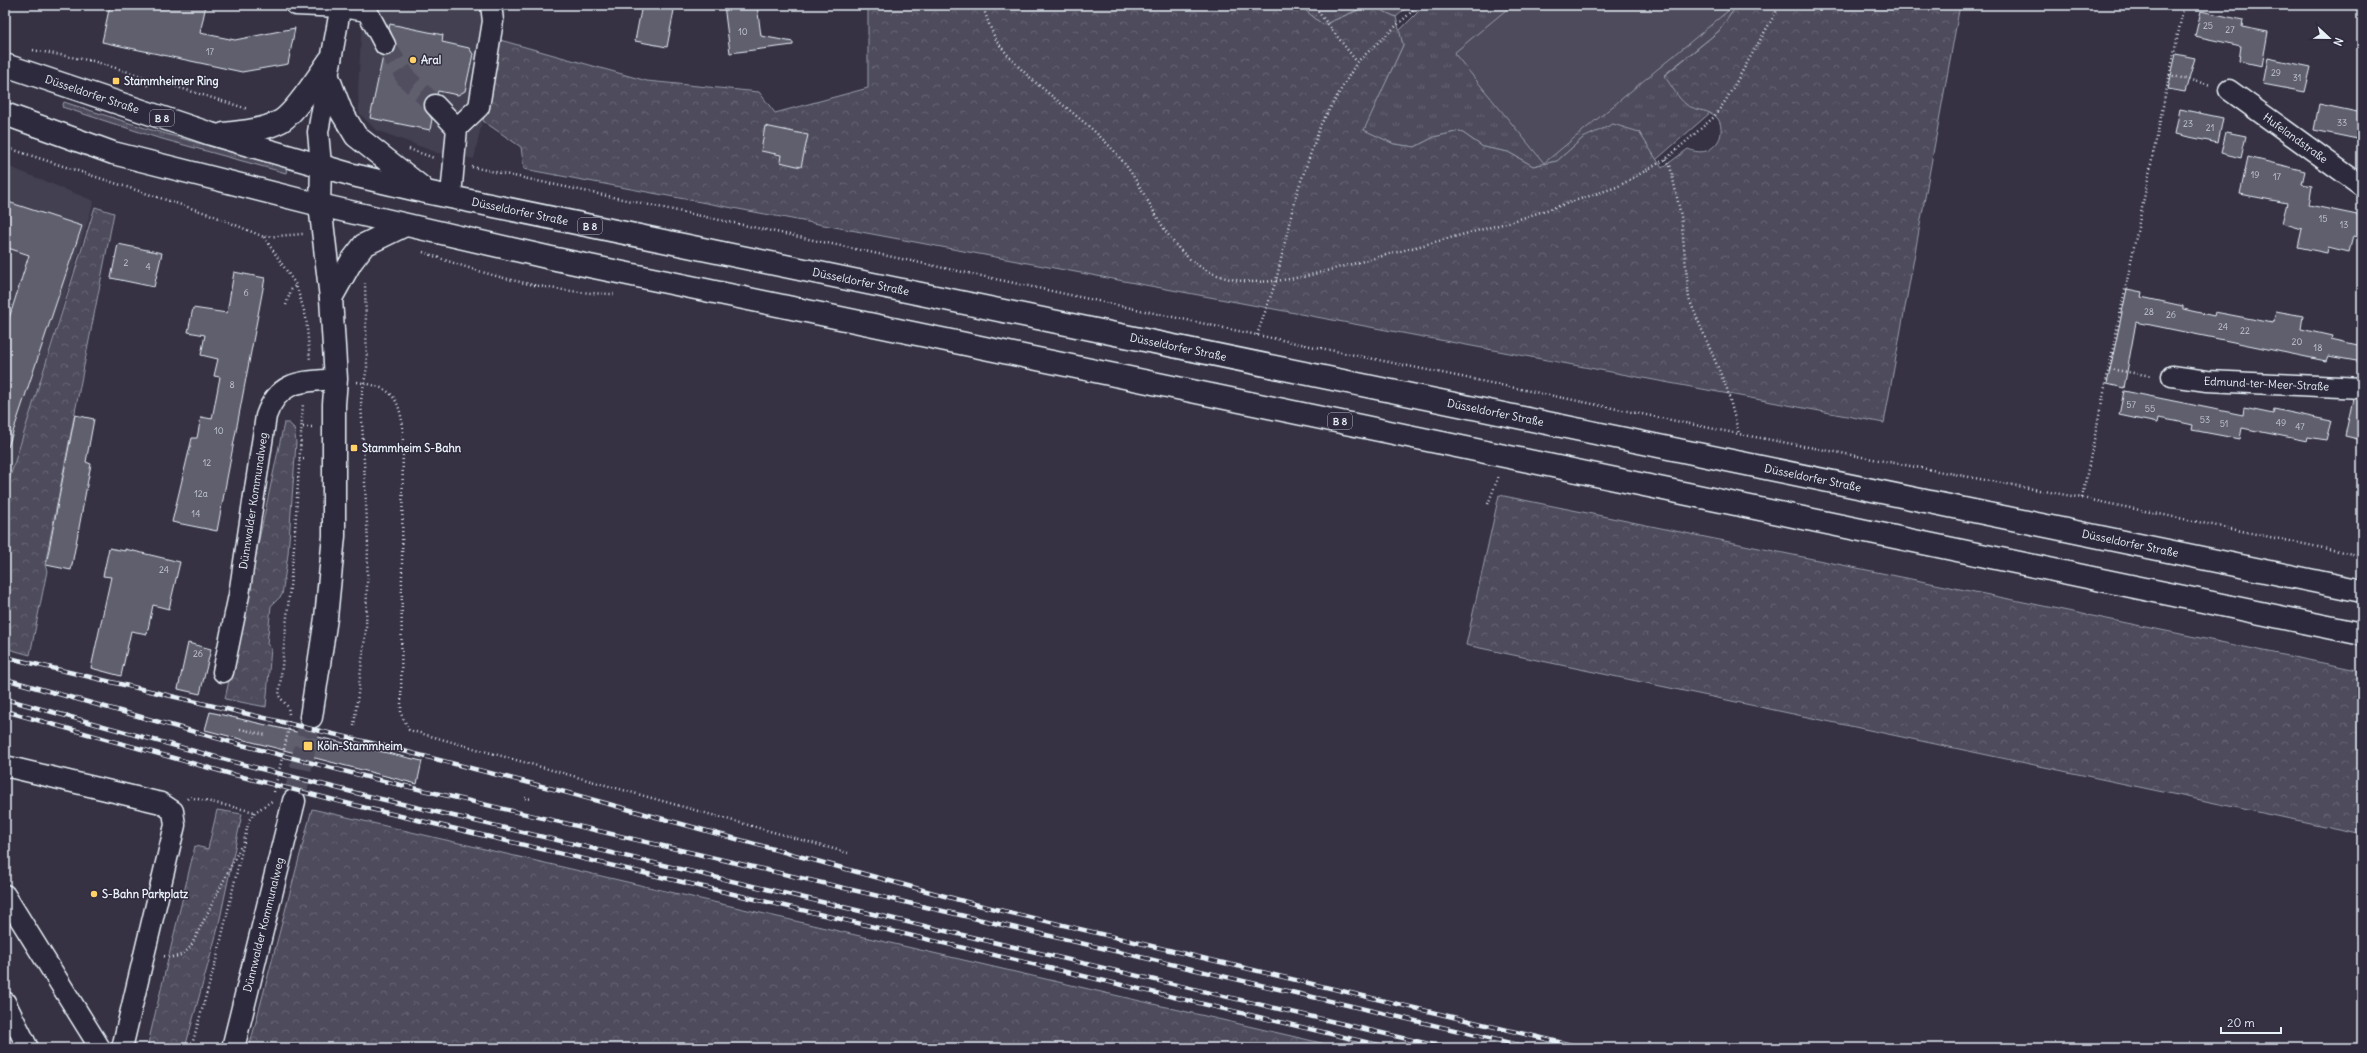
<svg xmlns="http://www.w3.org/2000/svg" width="2367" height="1053" viewBox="0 0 2367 1053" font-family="Delius,sans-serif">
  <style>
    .built { fill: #433f51 }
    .grass { fill: url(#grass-tufts); stroke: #9a9eaa }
    .forest { fill: url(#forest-crowns); stroke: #9a9eaa }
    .park { fill: #4d4b5c; stroke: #9a9eaa }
    .building { fill: #605e6e; stroke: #e8f1f8 }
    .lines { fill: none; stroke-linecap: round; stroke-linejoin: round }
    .minor-tunnel { stroke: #514f5f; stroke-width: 20; stroke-dasharray: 20 10; stroke-linecap: butt }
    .major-tunnel { stroke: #514f5f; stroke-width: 22; stroke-dasharray: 22 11; stroke-linecap: butt }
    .minor-casing { stroke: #e8f1f8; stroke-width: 23 }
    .major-casing { stroke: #e8f1f8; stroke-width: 25 }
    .path { stroke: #e8f1f8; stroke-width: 2.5; stroke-dasharray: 1 3; stroke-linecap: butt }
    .minor { stroke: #2f2a3d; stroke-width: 20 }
    .major { stroke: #2f2a3d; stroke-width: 22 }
    .rail-casing { stroke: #e8f1f8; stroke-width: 4.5 }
    .rail { stroke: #2f2a3d; stroke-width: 3; stroke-dasharray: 9; stroke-linecap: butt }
    .poi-dot { fill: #ffd166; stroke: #2f2a3d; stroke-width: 1.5 }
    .labels { text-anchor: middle; stroke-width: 3; stroke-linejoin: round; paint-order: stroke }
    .number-label { font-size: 9px; fill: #c6ccd6 }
    .shield { fill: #2f2a3d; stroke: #b0b5c0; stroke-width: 1 }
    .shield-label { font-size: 10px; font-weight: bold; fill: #e8f1f8 }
    .poi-label { font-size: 11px; font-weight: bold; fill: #e8f1f8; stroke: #2f2a3d; text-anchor: start }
    .street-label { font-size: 11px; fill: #e8f1f8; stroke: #2f2a3d }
  </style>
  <defs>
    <pattern id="grass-tufts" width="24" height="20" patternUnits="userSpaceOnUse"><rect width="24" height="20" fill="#4d4b5c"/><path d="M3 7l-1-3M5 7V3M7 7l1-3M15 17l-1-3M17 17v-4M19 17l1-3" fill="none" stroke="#676574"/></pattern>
    <pattern id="forest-crowns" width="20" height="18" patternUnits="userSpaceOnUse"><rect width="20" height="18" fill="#4d4b5c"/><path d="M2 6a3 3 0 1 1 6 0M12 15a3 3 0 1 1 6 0" fill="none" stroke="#676574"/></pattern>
  </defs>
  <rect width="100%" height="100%" fill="#363244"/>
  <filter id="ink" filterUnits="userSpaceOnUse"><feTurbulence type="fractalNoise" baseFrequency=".025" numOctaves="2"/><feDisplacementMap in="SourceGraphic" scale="8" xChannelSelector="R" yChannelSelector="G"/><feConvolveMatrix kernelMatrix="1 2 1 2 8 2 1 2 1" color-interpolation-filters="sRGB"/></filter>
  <g filter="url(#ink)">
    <g class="built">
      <path d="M367,5H507L474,159L438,153L376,130L359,113L358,90L361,37Z"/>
      <path d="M5,165L94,201L5,496Z"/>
    </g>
    <g class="grass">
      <path d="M1299,5H1410L1396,17L1369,5L1323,25Z"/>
      <path d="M1425,5H1737L1719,31L1664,75L1711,112L1656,160L1639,132L1583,138L1557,161L1533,166L1508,152L1483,147L1460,131L1434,137L1415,147L1394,144L1363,130L1403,45L1399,31Z"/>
      <path d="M64,102L145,128L287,168L286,173L155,137L62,107Z"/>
    </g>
    <g class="forest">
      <path d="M868,5H1299L1323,25L1370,5L1396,17L1403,45L1364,130L1394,144L1415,147L1434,137L1460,131L1483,147L1508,152L1533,166L1557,161L1583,138L1613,124L1639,132L1662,168L1688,149C1695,152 1702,153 1709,150C1715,146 1720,141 1721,133C1723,108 1699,113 1687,105C1678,99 1671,84 1664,76L1719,31L1737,5H1960L1884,423L524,169L521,147L483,121L500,40L647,81L759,92L775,113L868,88Z"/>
      <path d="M95,207L114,213L45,565L47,571L30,655L5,648V493Z"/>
      <path d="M284,423H289L294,428L296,443L288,554L282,595L271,606L267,644L271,648L266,707L225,699Z"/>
      <path d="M1499,495L2362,671V834L1466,645Z"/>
      <path d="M312,809L1343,1048H249Z"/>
      <path d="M217,810L242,814L218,928L185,1048H147L195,846L208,849Z"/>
    </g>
    <path class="park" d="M1512,5H1735L1544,163L1454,53Z"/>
    <g class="building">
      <path d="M110,5H206L200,33L235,40L295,28L288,64L242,72L102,42Z"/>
      <path d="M642,5H675L667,47L635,41Z"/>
      <path d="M724,5H757L761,36L793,42V45L730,53Z"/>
      <path d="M2201,11L2243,20L2242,27L2268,32L2262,66L2239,61L2241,46L2195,36Z"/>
      <path d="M390,24L443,35L442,42L469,48L473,54L465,91L458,95L438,91L437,94L427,96L424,101V108L432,119L430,130L370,118L383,56L391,55L396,46L389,28Z"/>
      <path d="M2176,54L2195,58L2185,92L2168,89Z"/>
      <path d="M2268,58L2311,67L2305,92L2263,84Z"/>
      <path d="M2319,104L2362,113V140L2314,130Z"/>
      <path d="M2180,109L2223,118L2218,143L2175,134Z"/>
      <path d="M765,126L808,135L801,167L780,162L781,155L761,151Z"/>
      <path d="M2226,132L2246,136L2241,158L2221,153Z"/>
      <path d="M2248,157L2305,171L2302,184L2312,186L2309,205L2362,216V238L2353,236L2349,252L2328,247L2327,253L2298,247L2302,229L2282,223L2287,203L2240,194Z"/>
      <path d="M5,201L82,226L8,447L5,446V331L29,255L5,247Z"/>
      <path d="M118,244L162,253L154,287L111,278Z"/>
      <path d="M234,272L265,278L217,531L172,522L192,438H197L201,417L212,419L220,377L214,376L218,359L201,355L205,335L188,332L193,308L227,313Z"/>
      <path d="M2127,289L2142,292L2141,297L2183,306V309L2214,316L2215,312L2273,323L2276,311L2303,316L2301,329L2332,336L2331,339L2362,346V362L2328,356L2326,361L2136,322L2124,388L2107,384Z"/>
      <path d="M2124,391L2243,415L2244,408L2273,414L2274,409L2331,421L2326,440L2308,437L2307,441L2242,428L2240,439L2192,430L2193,425L2175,421L2158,418L2157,423L2119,415Z"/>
      <path d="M2353,399H2362V440L2345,436Z"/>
      <path d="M75,415L94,419L86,462L91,464L71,570L46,565Z"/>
      <path d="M109,548L125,551V549L180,562L169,609L153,605L147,634L131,631L121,676L91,668L111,577L103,576Z"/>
      <path d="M188,643L211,649L200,694L178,689Z"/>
      <path d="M210,712L422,761L417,784L205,730Z"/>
    </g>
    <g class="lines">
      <path class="minor-tunnel" d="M385,45L407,79L435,105"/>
      <path class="major-tunnel" d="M294,801L311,717"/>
      <g class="minor-casing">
        <g id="minor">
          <path d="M296,5L341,7L367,11L385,45"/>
          <path id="s1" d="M2229,90L2362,186"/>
          <path d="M435,105L457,128L451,196"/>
          <path d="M457,128L479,107L493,21L491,5"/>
          <path d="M320,205L321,165L318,132L341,5"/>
          <path id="s2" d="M2172,376L2207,381L2362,388"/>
          <path id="s3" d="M223,672L239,595L266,416C279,379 303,382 336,379"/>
          <path d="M5,766L161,803L173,811L175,825L122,1048"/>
          <path d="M5,895L100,1048"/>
          <path d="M5,1002L28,1048"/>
        </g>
      </g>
      <g class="major-casing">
        <g id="major">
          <path id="s4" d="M5,65L211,134L353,175L426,192L2362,591"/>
          <path d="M328,77L341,111L356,136L421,187"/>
          <path d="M5,114L113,153L320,205L551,258L2362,634"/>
          <path d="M224,134C244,132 264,130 281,121C295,113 320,74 330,60"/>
          <path d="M331,298L351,262L364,245L405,225"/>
          <path d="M311,717L326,618L334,536V404L336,379L331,298L320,205"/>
          <path id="s5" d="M233,1048L294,801"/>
        </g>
      </g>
      <g class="path">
        <path d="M982,5C987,17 991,33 999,44C1033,90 1089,117 1124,163C1152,199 1165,250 1208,271C1240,287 1274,282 1307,276L1510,222L1617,187L1666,159L1714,117L1726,100L1780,5"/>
        <path d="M1313,5L1357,62"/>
        <path d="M5,15L6,11"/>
        <path d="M33,50L93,61L248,109"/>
        <path d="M2169,75L2211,85"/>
        <path d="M147,86L150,78"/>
        <path d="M5,147L212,215L264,237L303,234"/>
        <path d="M409,149L434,158"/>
        <path d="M1666,159L1670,165L1681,216L1689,299L1727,389L1739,434"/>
        <path d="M472,167L1257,335L1739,434L2082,498L2362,556"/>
        <path d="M264,237L296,285L306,317L310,361"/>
        <path d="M423,252C484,275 549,293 614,294"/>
        <path d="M286,305L291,290L296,285"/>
        <path d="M1257,335L1276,281L1295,198L1321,124L1357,62L1419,5"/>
        <path d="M2109,369L2152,376"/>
        <path d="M357,382C390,387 398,394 403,427L401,714L409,730L848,853"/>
        <path d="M303,427H314"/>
        <path d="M299,459H305"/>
        <path d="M2082,498L2184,5"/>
        <path d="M1488,504L1499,475"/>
        <path d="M289,714L288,707L279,696L294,547L303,403"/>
        <path d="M354,726L366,629L368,545L361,400L367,367L365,283"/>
        <path d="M240,729L266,735"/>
        <path d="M274,792L289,728V721"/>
        <path d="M525,798L532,799"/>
        <path d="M187,799L189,797L255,812"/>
        <path d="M164,956C176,959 184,955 191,946L241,846"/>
        <path d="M191,1048L217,957L249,820L255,812L272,801"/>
      </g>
      <use href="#minor" class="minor"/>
      <use href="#major" class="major"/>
      <g class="rail-casing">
        <g id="rail">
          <path d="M5,657L384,746L561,791L974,904L1584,1048"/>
          <path d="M5,679L238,744L375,779L1532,1048"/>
          <path d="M5,699L234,762L368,796L1446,1048"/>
          <path d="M5,711L231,774L362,807L1391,1048"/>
        </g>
      </g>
      <use href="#rail" class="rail"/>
    </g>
  </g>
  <g class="poi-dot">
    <circle cx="413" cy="60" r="4"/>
    <rect x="112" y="77" width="8" height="8" rx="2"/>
    <rect x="350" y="444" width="8" height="8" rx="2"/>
    <rect x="303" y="741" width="10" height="10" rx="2"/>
    <circle cx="94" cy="894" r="4"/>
  </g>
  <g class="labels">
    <g class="number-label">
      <text x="2208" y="29">25</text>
      <text x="2230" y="33">27</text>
      <text x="743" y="35">10</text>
      <text x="210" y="55">17</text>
      <text x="2276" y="76">29</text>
      <text x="2297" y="81">31</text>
      <text x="2342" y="126">33</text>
      <text x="2188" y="127">23</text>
      <text x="2210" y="131">21</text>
      <text x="2255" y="178">19</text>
      <text x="2277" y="180">17</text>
      <text x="2323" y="222">15</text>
      <text x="2344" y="228">13</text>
      <text x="126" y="266">2</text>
      <text x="148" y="270">4</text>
      <text x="246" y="296">6</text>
      <text x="2149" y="315">28</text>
      <text x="2171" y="318">26</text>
      <text x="2223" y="330">24</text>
      <text x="2245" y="334">22</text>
      <text x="2297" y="345">20</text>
      <text x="2318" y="351">18</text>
      <text x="232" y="388">8</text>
      <text x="2131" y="408">57</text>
      <text x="2150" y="412">55</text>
      <text x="2205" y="423">53</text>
      <text x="2281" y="426">49</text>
      <text x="2224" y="427">51</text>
      <text x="2300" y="430">47</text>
      <text x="219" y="434">10</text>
      <text x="207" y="466">12</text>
      <text x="201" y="497">12a</text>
      <text x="196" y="517">14</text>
      <text x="164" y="573">24</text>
      <text x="198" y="657">26</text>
    </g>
    <g class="shield">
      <rect x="150" y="110" width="24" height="16" rx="3"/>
      <rect x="578" y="218" width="24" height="16" rx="3"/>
      <rect x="1328" y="413" width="24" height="16" rx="3"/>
    </g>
    <g class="shield-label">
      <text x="162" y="122">B 8</text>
      <text x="590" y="230">B 8</text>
      <text x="1340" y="425">B 8</text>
    </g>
    <g class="poi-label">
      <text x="421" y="64">Aral</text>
      <text x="124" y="85">Stammheimer Ring</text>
      <text x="362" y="452">Stammheim S-Bahn</text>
      <text x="317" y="750">Köln-Stammheim</text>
      <text x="102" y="898">S-Bahn Parkplatz</text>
    </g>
    <g class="street-label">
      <text dy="4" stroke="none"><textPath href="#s4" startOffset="92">Düsseldorfer Straße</textPath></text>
      <text dy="4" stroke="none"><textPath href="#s1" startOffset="82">Hufelandstraße</textPath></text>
      <text dy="4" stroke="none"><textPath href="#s4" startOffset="536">Düsseldorfer Straße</textPath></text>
      <text dy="4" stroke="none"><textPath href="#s4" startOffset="884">Düsseldorfer Straße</textPath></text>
      <text dy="4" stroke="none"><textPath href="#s4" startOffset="1208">Düsseldorfer Straße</textPath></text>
      <text dy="4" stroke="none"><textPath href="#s2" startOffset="95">Edmund-ter-Meer-Straße</textPath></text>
      <text dy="4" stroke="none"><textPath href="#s4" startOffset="1532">Düsseldorfer Straße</textPath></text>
      <text dy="4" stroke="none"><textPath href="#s4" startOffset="1856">Düsseldorfer Straße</textPath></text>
      <text dy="4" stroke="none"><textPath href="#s3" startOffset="174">Dünnwalder Kommunalweg</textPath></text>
      <text dy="4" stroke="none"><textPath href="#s4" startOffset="2180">Düsseldorfer Straße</textPath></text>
      <text dy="4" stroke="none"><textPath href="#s5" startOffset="127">Dünnwalder Kommunalweg</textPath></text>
    </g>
  </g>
  <rect width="2367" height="1053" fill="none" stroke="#2f2a3d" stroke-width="20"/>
  <rect x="10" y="10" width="2347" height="1033" fill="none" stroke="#e8f1f8" stroke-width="1.5" filter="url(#ink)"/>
  <g transform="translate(2329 38) rotate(112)" stroke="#2f2a3d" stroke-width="3" paint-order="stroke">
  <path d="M0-3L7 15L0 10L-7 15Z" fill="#e8f1f8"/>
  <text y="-6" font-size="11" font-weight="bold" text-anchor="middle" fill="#e8f1f8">N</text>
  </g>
  <path d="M2221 1027v6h60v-6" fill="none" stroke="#e8f1f8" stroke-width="2"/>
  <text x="2227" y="1027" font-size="12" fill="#e8f1f8" stroke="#2f2a3d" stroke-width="3" paint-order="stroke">20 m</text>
</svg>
